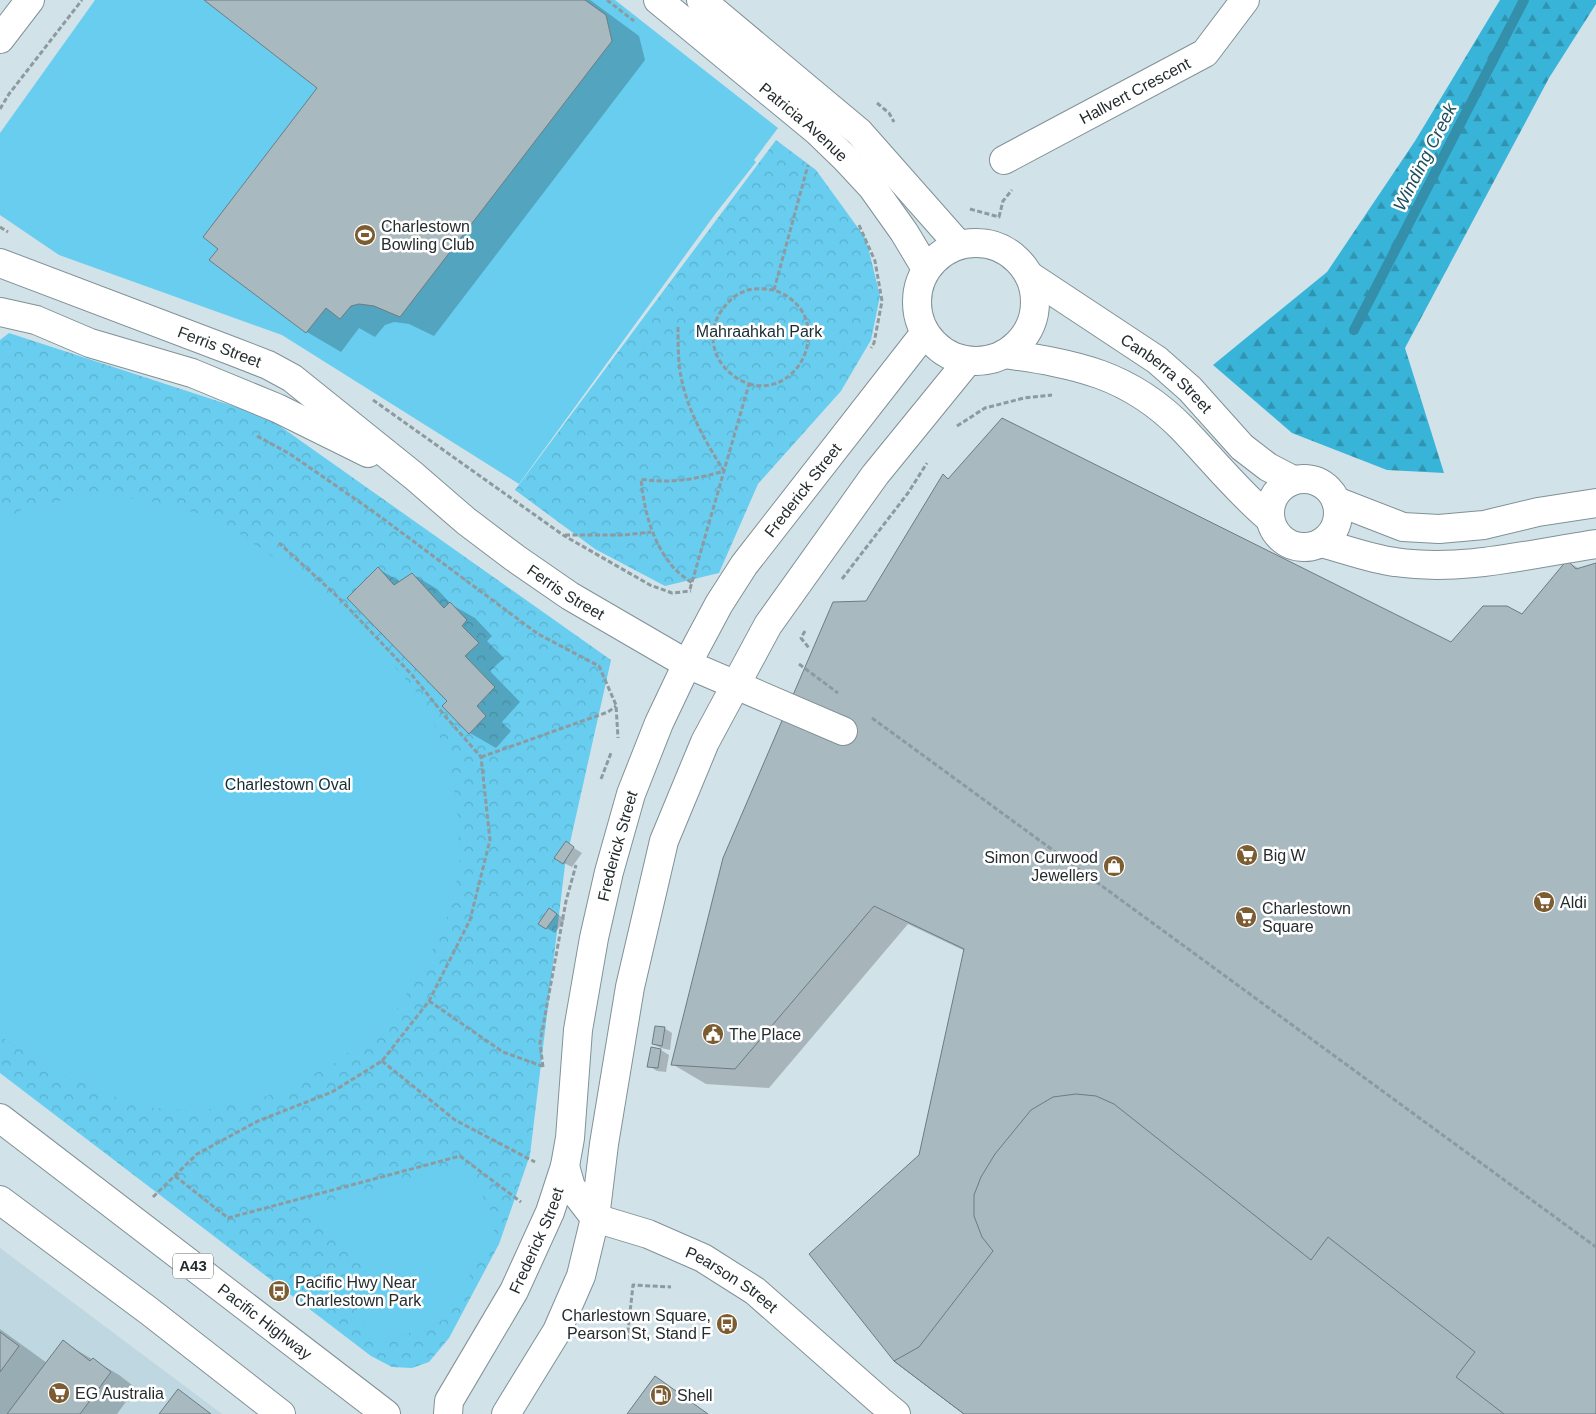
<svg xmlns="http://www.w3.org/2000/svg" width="1596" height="1414" viewBox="0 0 1596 1414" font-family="Helvetica,sans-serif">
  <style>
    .built { fill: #bed7e0 }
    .forest { fill: url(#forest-firs) }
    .park { fill: url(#park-crowns) }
    .pitch { fill: #68cdef }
    .shadow { fill: #0003 }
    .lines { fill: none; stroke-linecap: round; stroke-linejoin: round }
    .stream { stroke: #348fab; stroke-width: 10 }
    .building { fill: #a8b9bf; stroke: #6c7c82 }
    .minor-casing { stroke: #809197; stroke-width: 30 }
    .highway-casing { stroke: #809197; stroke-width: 30 }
    .path { stroke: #8d9a9f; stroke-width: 3; stroke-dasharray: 5 2.5; stroke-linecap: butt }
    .minor { stroke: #fff; stroke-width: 28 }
    .highway { stroke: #fff; stroke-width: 28 }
    .labels { text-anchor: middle; stroke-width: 5; stroke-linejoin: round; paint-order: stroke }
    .shield { fill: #fff; stroke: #666b6d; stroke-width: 1 }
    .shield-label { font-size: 15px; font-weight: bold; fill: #252c2e }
    .street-label { font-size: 16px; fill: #252c2e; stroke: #fff }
    .poi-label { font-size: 16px; fill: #252c2e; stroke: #fff; text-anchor: start }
    .park-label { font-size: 16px; fill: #182c34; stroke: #fff }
    .water-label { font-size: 18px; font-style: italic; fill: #1c4e5e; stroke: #fff }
  </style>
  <defs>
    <pattern id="forest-firs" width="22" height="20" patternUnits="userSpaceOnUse" patternTransform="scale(1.25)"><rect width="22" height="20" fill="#39b4d9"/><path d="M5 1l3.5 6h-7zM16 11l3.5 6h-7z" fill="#3093b0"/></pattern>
    <pattern id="park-crowns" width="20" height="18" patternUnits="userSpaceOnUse" patternTransform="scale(1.25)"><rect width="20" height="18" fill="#68cdef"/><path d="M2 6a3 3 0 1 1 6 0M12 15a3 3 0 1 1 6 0" fill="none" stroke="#5ab0cd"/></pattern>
  </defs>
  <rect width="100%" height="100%" fill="#d1e2e9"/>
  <path class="built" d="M0,1248L222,1414H0Z"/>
  <path class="forest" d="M1500,0H1596V4L1549,78L1405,348L1444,473L1387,470L1292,433L1213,365L1327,272L1415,141Z"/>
  <g class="park">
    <path d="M776,140L816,170L866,239L880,296L871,340L841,391L758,484L719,573L665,586L595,549L515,490Z"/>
    <path d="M9,333L267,417L611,660L565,865L530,1155L499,1244L449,1338L429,1362L412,1368L392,1367L371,1356L0,1073V340Z"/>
  </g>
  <g class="pitch">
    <path d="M95,0H615L778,128L754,160L756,162L716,213L519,484L282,335L59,255L0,215V133Z"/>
    <path d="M98,493L160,503L219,519L301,577L367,634L424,701L447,753L457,804L460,866L450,911L425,966L391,1018L331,1066L267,1096L200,1111L141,1107L57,1073L0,1036V522L25,508Z"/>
    <path d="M463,1162L498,1223L446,1319L382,1343L356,1314L366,1266L307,1208Z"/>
  </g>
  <g class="shadow">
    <path d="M206,0H590L639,36L645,60L434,336L409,324L394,322L385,325L375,337L359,328L341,352L307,332L211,260L220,249L319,88Z"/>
    <path d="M943,476L949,479L1451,644L1522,615L1568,562L1580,569L1596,564V1414H966L920,1156L965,951L908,924L769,1088L706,1084L672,1064L866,602Z"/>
    <path d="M378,569L401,582L412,574L437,589L452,605L475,618L492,636L487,641L504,658L490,671L520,702L502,722L511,731L496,748L470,733L444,706L449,701Z"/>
    <path d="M566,843L582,853L572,867L564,863Z"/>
    <path d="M550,909L565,919L555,933L540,924Z"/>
    <path d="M664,1028L672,1033L670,1050L661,1048L653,1044Z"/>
    <path d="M661,1050L669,1055L666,1072L657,1071L649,1066Z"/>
    <path d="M0,1329L47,1363L63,1342L119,1375L136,1388L117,1414H0Z"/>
  </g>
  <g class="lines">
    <path class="stream" d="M1354,330L1524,0"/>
  </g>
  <g class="building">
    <path d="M204,0H585L606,15L612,41L400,317L374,306L359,304L351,306L340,319L326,308L306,333L209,260L218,249L203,237L317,88Z"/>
    <path d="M1002,418L1451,642L1483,606H1507L1522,614L1567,560L1576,569L1596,563V1414H964L894,1361L809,1254L919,1155L964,949L874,906L735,1069L671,1065L723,858L833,602L866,601L943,474L948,479Z"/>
    <path d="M378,567L394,585L412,573L444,608L450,602L467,620L462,626L479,643L465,656L495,687L477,706L486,716L469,734L442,706L447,701L347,598Z"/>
    <path d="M566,841L574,847L563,864L554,858Z"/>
    <path d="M549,908L557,914L546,929L538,924Z"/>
    <path d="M655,1026L665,1027L662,1046L652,1044Z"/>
    <path d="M651,1047L661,1049L658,1068L647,1067Z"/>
    <path d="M1076,1094L1096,1096L1114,1104L1311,1260L1328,1237L1475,1352L1456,1377L1504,1414H964L894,1361L919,1347L993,1251L982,1237L974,1216V1195L981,1177L995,1154L1031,1110L1053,1097Z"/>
    <path d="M0,1332L19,1346L0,1372Z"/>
    <path d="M63,1340L90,1361L93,1358L111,1372L80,1414H7Z"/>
    <path d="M655,1376L708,1414H627Z"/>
    <path d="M178,1389L211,1414H159Z"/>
  </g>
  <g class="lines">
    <g class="minor-casing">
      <g id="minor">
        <path id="s1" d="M658,0L817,131L846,159L872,187L904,232L925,267"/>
        <path d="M701,0L859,132L958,244"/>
        <path d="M0,39L30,0"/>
        <path id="s2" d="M1004,160L1205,53L1245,0"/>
        <circle cx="976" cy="302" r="59"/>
        <path id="s3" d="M0,263L232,351L268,365L292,378L414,476L466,521L515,558L570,596L687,664L843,731"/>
        <path id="s4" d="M1030,276L1157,360L1190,389L1242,447L1268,467L1293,480"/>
        <path d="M0,312L36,320L90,343L192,373L277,408L368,453"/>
        <path d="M1004,354C1076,364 1129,374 1182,428C1211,458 1237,491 1269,518"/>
        <circle cx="1304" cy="513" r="34"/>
        <path d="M1336,501L1403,527L1439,529L1484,525L1538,512L1596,503"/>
        <path d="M1321,543C1345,549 1370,559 1395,562C1463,572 1529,554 1596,544"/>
        <path id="s5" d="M565,1166L571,1187L595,1218L648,1234L703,1258L755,1291L879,1400L896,1414"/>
        <path id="s6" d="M448,1414L449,1401L514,1291L550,1212L565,1166L570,1138L578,1030L594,938L609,872L631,794L659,723L687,664L719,604L744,565L924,334"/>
        <path d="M506,1414L557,1331L581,1276L595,1218L604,1144L630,987L664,841L705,742L768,625L875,475L967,362"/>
      </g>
    </g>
    <g class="highway-casing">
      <g id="highway">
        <path id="s7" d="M0,1118L386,1414"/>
        <path d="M0,1200L149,1311L281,1414"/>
      </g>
    </g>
    <g class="path">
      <path d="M607,0L634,21"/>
      <path d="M877,103L889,113L894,122"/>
      <path d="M0,109L9,94L82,0"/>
      <path d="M970,209L999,217L1003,201L1012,190"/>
      <path d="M859,225L875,261L882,301L874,343L871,348"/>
      <path d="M0,227L8,232"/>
      <path d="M678,327C678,338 678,350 679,362C682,401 703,438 724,471C697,479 669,484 641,479C644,509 651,538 669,562C674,570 684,577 692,583"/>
      <path d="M749,384C799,398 832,326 788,297C784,294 779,292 774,290L808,165"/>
      <path d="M373,400L563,535L650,585L672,593L691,591"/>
      <path d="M957,426L985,408L1024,398L1052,395"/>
      <path d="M257,436L290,454L374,512L538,634L599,666L616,705L618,738"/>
      <path d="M565,535H624L651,532"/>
      <path d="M842,579L908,493L927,463"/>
      <path d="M690,589L749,384C715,372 701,334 725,306C730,300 736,294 743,292C753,287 764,289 774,290"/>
      <path d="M805,631L801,638L809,648"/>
      <path d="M799,664L838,693"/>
      <path d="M872,718L1596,1247"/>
      <path d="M481,757L608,712L616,706"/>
      <path d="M601,779L611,753"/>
      <path d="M429,1001L503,1052L542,1066"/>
      <path d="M382,1061L455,1120L535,1162"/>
      <path d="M543,1067L540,1043L566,901L576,865"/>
      <path d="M175,1176L228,1218L460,1156L521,1202"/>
      <path d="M153,1197L197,1154L258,1121L332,1092L382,1061L429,1001L470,920L490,840L481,757L445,716L412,675L339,598L279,543"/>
      <path d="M627,1340L633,1285L671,1287"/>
    </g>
    <use href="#minor" class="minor"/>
    <use href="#highway" class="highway"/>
  </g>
  <defs>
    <g id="stadium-disc" transform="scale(1.125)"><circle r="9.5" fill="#7c5c31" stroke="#fff"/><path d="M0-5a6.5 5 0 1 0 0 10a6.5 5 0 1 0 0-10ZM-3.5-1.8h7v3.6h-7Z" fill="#fff"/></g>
    <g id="supermarket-disc" transform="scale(1.125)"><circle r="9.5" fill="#7c5c31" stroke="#fff"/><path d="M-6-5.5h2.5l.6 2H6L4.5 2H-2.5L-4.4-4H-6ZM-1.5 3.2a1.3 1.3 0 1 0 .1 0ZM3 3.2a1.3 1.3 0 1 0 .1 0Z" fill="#fff"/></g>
    <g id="shop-disc" transform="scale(1.125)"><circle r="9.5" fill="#7c5c31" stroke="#fff"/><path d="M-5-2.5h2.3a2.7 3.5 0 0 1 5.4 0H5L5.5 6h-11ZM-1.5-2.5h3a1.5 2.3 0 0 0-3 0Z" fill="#fff"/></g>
    <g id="civic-disc" transform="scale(1.125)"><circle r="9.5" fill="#7c5c31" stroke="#fff"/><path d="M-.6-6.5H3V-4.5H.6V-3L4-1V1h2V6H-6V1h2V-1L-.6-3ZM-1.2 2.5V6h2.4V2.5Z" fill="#fff"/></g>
    <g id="bus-disc" transform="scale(1.125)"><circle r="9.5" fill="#7c5c31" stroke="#fff"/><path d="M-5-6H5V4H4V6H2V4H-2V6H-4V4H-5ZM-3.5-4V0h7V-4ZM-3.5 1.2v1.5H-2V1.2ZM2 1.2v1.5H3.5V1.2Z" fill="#fff"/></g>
    <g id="fuel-disc" transform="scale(1.125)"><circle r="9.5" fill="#7c5c31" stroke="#fff"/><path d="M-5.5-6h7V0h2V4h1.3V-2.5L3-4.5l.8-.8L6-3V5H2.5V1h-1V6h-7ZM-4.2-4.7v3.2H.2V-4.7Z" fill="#fff"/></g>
  </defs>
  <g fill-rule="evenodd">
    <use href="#stadium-disc" x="365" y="235"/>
    <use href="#supermarket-disc" x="1247" y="855"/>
    <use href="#shop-disc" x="1114" y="866"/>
    <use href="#supermarket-disc" x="1544" y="902"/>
    <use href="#supermarket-disc" x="1246" y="917"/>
    <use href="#civic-disc" x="713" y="1034"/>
    <use href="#bus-disc" x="279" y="1291"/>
    <use href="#bus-disc" x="727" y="1324"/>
    <use href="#supermarket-disc" x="59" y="1393"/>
    <use href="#fuel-disc" x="661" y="1395"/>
  </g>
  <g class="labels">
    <rect class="shield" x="173" y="1253.5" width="40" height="25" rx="4"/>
    <g class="shield-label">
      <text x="193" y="1271">A43</text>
    </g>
    <g class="street-label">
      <text dy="6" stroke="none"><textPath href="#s2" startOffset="148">Hallvert Crescent</textPath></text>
      <text dy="6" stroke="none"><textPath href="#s1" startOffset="190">Patricia Avenue</textPath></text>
      <text dy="6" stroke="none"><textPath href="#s3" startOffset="235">Ferris Street</textPath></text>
      <text dy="6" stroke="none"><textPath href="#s4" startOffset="168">Canberra Street</textPath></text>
      <text dy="6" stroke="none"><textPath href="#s6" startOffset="1006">Frederick Street</textPath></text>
      <text dy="6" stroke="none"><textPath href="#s3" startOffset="662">Ferris Street</textPath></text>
      <text dy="6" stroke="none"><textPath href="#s6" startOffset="601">Frederick Street</textPath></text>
      <text dy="6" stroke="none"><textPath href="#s6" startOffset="196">Frederick Street</textPath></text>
      <text dy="6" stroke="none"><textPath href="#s5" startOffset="212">Pearson Street</textPath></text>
      <text dy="6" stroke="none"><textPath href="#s7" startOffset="334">Pacific Highway</textPath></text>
    </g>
    <g class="poi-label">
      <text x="381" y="232">Charlestown<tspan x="381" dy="18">Bowling Club</tspan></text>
      <text x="1263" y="861">Big W</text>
      <text x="1098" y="863" text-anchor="end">Simon Curwood<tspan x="1098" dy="18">Jewellers</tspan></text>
      <text x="1560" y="908">Aldi</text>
      <text x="1262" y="914">Charlestown<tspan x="1262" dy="18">Square</tspan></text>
      <text x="729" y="1040">The Place</text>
      <text x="295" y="1288">Pacific Hwy Near<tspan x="295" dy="18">Charlestown Park</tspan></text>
      <text x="711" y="1321" text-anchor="end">Charlestown Square,<tspan x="711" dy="18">Pearson St, Stand F</tspan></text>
      <text x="75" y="1399">EG Australia</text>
      <text x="677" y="1401">Shell</text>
    </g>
    <g class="park-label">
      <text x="759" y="337">Mahraahkah Park</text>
      <text x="288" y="790">Charlestown Oval</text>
    </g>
    <g class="water-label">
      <text transform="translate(1425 157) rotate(-63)" y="6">Winding Creek</text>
    </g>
  </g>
</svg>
